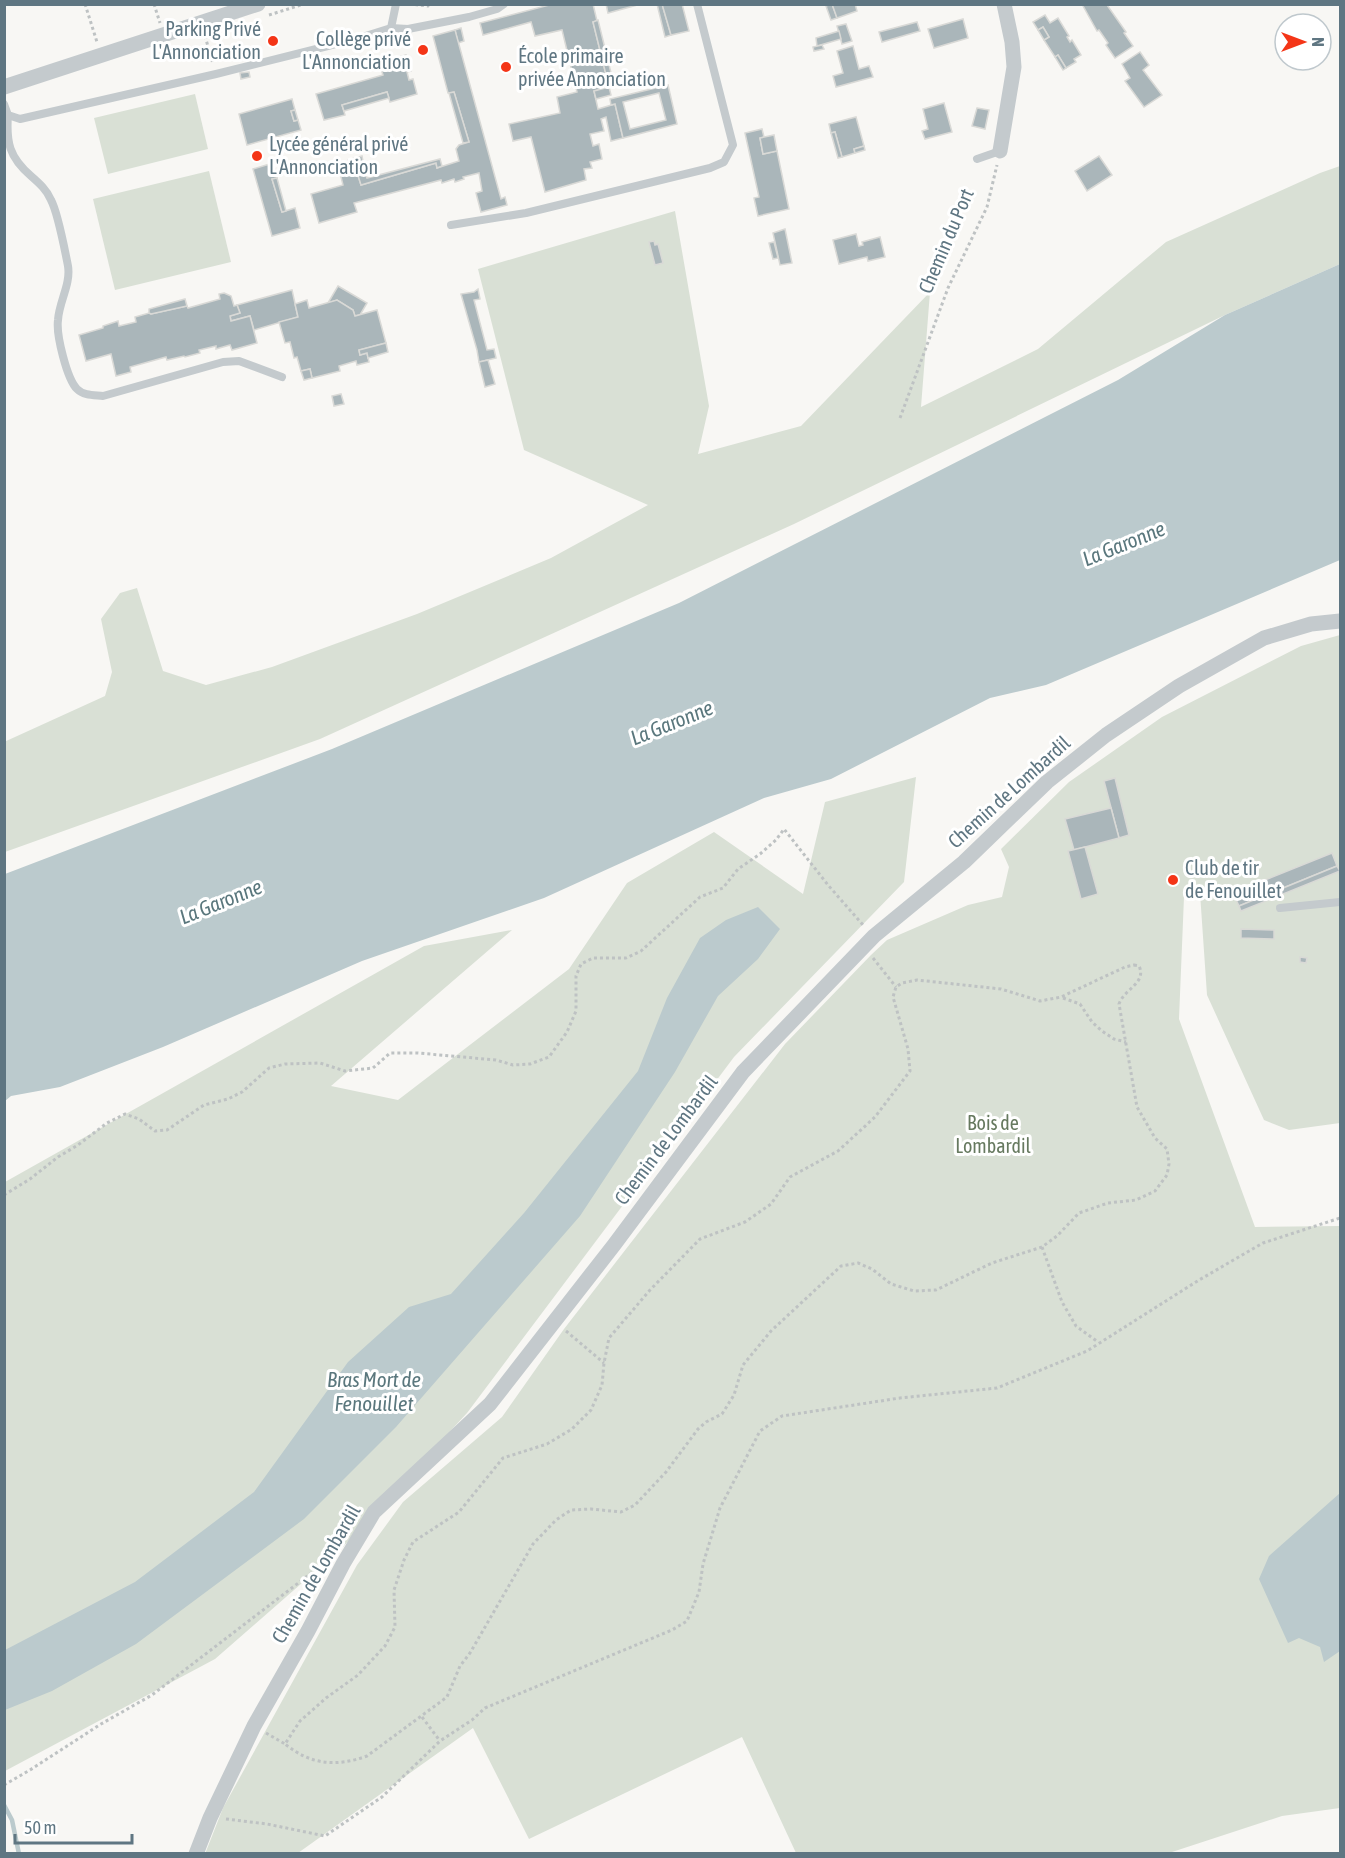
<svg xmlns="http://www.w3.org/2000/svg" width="1345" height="1858" viewBox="0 0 1345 1858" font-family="'Asap Condensed',sans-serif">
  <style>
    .green { fill: #d9e0d5 }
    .water { fill: #bbcacd }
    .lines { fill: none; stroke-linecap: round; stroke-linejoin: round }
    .stream { stroke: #bbcacd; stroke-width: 4.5 }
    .building { fill: #aab6ba; stroke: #d9d9d6; stroke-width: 1.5; fill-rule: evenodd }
    .path { stroke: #bec2c3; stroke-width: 3; stroke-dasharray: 3 3; stroke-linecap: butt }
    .lane { stroke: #c4cacd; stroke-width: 8 }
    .street { stroke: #c4cacd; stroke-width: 15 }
    .poi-dot { fill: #f43517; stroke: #fff; stroke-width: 2 }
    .labels { text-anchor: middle; stroke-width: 6; stroke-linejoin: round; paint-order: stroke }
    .poi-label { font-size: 20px; fill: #5f7682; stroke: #fff; text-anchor: start }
    .street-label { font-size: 20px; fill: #5f7682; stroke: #fff }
    .park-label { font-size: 20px; fill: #66795f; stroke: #fff }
    .water-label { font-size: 21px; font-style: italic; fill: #5a777d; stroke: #fff }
  </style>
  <rect width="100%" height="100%" fill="#f8f7f4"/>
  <g class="green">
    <path d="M195,94L208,149L108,174L94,118Z"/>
    <path d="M1340,166V264L1225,315L794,524L320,739L5,852L4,742L105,696L112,672L101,619L120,593L137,588L163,671L206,685L272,667L417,614L551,558L648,505L524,450L478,269L675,211L709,406L698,454L801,426L930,292L921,407L1038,349L1166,242L1320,173Z"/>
    <path d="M209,171L231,262L115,290L93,199Z"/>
    <path d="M1340,635V1123L1289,1130L1264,1120L1207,995L1200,893L1184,897L1179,1019L1255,1227L1340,1226V1808L1282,1816L1169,1853H796L742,1737L529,1839L473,1728L298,1853L205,1854L223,1808L357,1565L403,1502L502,1417L564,1329L785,1044L871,955L887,940L968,905L1002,897L1009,867L1001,849L1069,782L1162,717L1301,646Z"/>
    <path d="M916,777L904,882L734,1057L467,1413L342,1548L215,1659L5,1771V1182L424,946L512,930L331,1086L398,1100L569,969L627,883L714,832L803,894L825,802Z"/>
  </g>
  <g class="water">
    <path d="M1340,264V560L1046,685L990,698L831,779L764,798L544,898L362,961L163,1047L60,1087L11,1096L5,1101V874L332,749L679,603L1118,380L1225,315Z"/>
    <path d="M758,907L780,929L758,959L718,996L675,1072L580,1216L396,1427L304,1519L136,1644L52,1691L5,1710V1650L135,1582L254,1492L348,1362L409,1307L451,1294L524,1213L638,1071L667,998L700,938L726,920Z"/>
    <path d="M1340,1493V1651L1324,1662L1320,1647L1299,1638L1288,1643L1259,1579L1269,1556Z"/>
  </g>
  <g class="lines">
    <path class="stream" d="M4,1805L12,1820L19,1854"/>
  </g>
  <g class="building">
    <path d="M553,4H593L597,21L593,22L609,87L594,91L598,109L615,104L623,138L611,141L606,117L601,119L604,131L590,134L593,146L599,144L602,159L590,162L592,168L584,169L586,180L545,192L531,137L513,141L509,124L560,113L557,97L577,92L562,30L535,36L531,22L483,35L480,23Z"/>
    <path d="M606,4H641L608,13Z"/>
    <path d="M657,4H662L671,35L665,37Z"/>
    <path d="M662,4H682L689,31L671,35Z"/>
    <path d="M832,4L837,18L831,20L826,6Z"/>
    <path d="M832,4H855L857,11L837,18Z"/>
    <path d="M1082,4H1109L1107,5L1126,32L1124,33L1133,46L1115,58L1106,45L1108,43L1099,30L1097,31Z"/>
    <path d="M1045,15L1050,23L1058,18L1069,36L1067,37L1070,42L1072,40L1081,55L1074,59L1076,62L1066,68L1058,55L1055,57L1044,40L1049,37L1043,27L1038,30L1033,22Z"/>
    <path d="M963,19L968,38L934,48L928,29Z"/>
    <path d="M598,20L614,85L609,87L593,22Z"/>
    <path d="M917,22L920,31L882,42L879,32Z"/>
    <path d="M846,24L852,41L842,44L837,26Z"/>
    <path d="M1043,27L1049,37L1044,40L1038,30Z"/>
    <path d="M461,28L464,41L458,43L455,30Z"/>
    <path d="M455,30L501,199L505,197L507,205L481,212L476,193L482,191L479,173L463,177L464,179L455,182L454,179L442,183L441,180L354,203L357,212L319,223L311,194L343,185L339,169L349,165L348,160L362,156L364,167L356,169L361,185L436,163L437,168L459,161L456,149L459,145L469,142L454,92L448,93L433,36Z"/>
    <path d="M839,31L841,39L817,46L816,38Z"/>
    <path d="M822,45L824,49L814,51L813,47Z"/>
    <path d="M853,46L859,69L869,66L873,77L836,87L833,76L843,73L837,51Z"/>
    <path d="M1140,52L1149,65L1143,70L1162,95L1144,107L1125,81L1130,78L1122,64Z"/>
    <path d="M406,55L411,71L407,72L409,80L413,79L417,94L390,102L387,92L342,105L345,115L324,120L316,94L383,75L379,63Z"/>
    <path d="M1058,55L1066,68L1063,70L1055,57Z"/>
    <path d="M249,72L250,77L241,79L240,73Z"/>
    <path d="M668,85L677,124L623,138L615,104L611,105L610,99ZM659,93L666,120L630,129L623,102Z"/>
    <path d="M609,87L611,95L596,99L594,91Z"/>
    <path d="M387,92L389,98L344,111L342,105Z"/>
    <path d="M454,92L469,142L463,143L449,93Z"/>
    <path d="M292,99L295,110L291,111L294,121L298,120L301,130L247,145L239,114Z"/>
    <path d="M944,103L952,132L925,139L922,131L928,129L923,109Z"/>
    <path d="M977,108L989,110L985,129L972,126Z"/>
    <path d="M295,110L298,120L294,121L291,111Z"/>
    <path d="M856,117L864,146L854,149L855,153L842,157L835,132L831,133L829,124Z"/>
    <path d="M762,129L764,137L760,138L763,154L777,151L789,209L758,216L754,198L759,197L745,133Z"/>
    <path d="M835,132L842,157L838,158L831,133Z"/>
    <path d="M774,135L777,151L763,154L760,138Z"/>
    <path d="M864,146L865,150L855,153L854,149Z"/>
    <path d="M1099,156L1112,175L1087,191L1075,171Z"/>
    <path d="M440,159L442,166L437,168L436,163L361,185L356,169L364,167L367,178Z"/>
    <path d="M273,163L277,178L272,179L282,212L295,208L300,228L272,236L253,169Z"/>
    <path d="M277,178L286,211L282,212L272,179Z"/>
    <path d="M785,229L792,263L780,265L773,233Z"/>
    <path d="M856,234L859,246L863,245L862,242L880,237L885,257L868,261L867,257L839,264L833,240Z"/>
    <path d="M654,241L655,245L658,244L663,263L655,265L649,242Z"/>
    <path d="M774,242L778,258L773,259L769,243Z"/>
    <path d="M338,286L367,303L360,315L355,316L353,310L337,300L328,303Z"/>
    <path d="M478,289L480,299L474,300L487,350L494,349L496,358L479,362L477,350L461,294L474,292Z"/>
    <path d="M292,290L298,317L254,330L250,316L231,321L230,316L240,313L237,305Z"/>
    <path d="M224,293L231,296L234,306L237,305L240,313L230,316L231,321L250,316L257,343L232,350L230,345L216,349V346L199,350L200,353L185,357L184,356L167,360L166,357L130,367L131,372L116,376L111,354L86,361L79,335L103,328V326L118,321L119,326L136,322L135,317L149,313L151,314L187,306L188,308L220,299L219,294Z"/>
    <path d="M185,299L187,306L151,314L149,313V309Z"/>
    <path d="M307,300L309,308L337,300L353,310L355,316L377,310L386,343L359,350L360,355L367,353L369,362L357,365L356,361L339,366L340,371L312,378L310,369L301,371L297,357L294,358L290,342L285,343L279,322L298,317L295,304Z"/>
    <path d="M386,343L388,352L368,358L367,353L360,355L359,350Z"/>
    <path d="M488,360L495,384L485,387L479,362Z"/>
    <path d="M310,369L312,378L304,380L301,371Z"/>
    <path d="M341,394L344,404L334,406L332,396Z"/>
    <path d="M1115,778L1129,835L1119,838L1104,781Z"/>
    <path d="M1111,808L1119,838L1074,850L1065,819Z"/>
    <path d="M1085,847L1098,894L1081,899L1068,851Z"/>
    <path d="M1332,853L1337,866L1239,906L1233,893Z"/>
    <path d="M1337,866L1340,871L1241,911L1239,906Z"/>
    <path d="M1241,929L1274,930V939L1241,938Z"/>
    <path d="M1300,957L1307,958L1306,963L1300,962Z"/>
  </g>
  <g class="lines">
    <g class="path">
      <path d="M85,4L97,42"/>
      <path d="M154,4L160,23"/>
      <path d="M409,4L428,6V4"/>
      <path d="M269,15L304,4"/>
      <path d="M205,36L213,64"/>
      <path d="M900,418L948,288L987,207L997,165"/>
      <path d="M873,958L896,987"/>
      <path d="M1134,965L1139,966C1147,983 1124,989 1119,1004L1137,1107L1155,1138L1167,1149L1169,1164L1167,1175L1155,1191L1136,1200L1108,1203L1079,1213L1057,1236L1042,1247L992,1263L936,1290L914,1291L891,1284L872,1269L858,1263L841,1266L771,1331L743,1365L734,1395L722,1414L706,1422L698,1429L666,1472L635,1505L621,1512L591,1509L571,1510L556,1520L533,1544L470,1653L460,1666L447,1697L367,1756C336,1767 311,1765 285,1744L300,1721L326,1698L358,1675L385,1646L395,1627L394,1590L404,1560L413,1542L459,1512L503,1458L547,1444L572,1429L591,1410L602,1385L604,1363L609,1338L650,1290L700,1239L745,1222L771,1204L790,1177L838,1151L875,1117L910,1071L908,1049L893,997L896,987L902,983L917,980L1001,989L1040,1001L1061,997L1125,967Z"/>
      <path d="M1063,998L1080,1004L1092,1022L1102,1031L1114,1039L1126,1042"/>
      <path d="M4,1195L30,1179L58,1157L78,1145L107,1123L125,1114L139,1119L155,1131L167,1130L204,1105L228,1099L242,1092L269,1068L285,1064L320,1063L345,1071L373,1068L390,1053H418L496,1060L513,1065L530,1064L549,1057L567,1032L576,1011V976L581,964L593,958H626L641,951L700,897L723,888L738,869L760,854L776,840L784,829L828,885L864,926"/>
      <path d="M1042,1247L1062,1302L1076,1326L1098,1342"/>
      <path d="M566,1331L604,1363"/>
      <path d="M422,1717L440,1741"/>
      <path d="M266,1733L285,1744"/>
      <path d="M4,1785L30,1770L101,1724L152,1695L314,1571L325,1565"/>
      <path d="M226,1819L267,1824L325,1836L382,1797L440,1741L472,1720L485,1708L672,1630L687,1621L699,1592L703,1564L720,1508L760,1431L782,1416L900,1398L997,1388L1087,1351L1199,1280L1263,1243L1340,1218"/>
    </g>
    <g class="lane">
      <path d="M391,28L396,4"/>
      <path d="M4,104L8,115L20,119L216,74L356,39L391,28L408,29L469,17L497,9L504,4"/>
      <path d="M8,115C6,142 9,157 31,176C39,183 47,190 51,200C58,213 65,251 68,266C71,284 59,302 58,320C56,335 67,379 77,389C84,396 94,395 103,396L223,362L239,361L282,377"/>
      <path d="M977,159L1000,151"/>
      <path d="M451,225L526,213L710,168L724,162L733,145L697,4"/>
      <path d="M1280,908L1340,902"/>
    </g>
    <g class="street">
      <path d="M4,87L258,4"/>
      <path d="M1000,151L1014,67L1012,42L1004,4"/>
      <path d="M196,1854L210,1818L254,1726L308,1631L343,1564L374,1512L490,1404L614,1245L743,1072L874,936L964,862L1047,782L1106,735L1179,686L1264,638L1311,624L1340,621"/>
    </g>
  </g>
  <g class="poi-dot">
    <circle cx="273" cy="41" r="6"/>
    <circle cx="423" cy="50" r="6"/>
    <circle cx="506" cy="67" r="6"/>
    <circle cx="257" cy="156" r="6"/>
    <circle cx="1173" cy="880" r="6"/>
  </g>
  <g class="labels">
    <g class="poi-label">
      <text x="261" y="36" text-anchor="end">Parking Privé<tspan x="261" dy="23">L'Annonciation</tspan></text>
      <text x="411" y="46" text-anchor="end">Collège privé<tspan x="411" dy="23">L'Annonciation</tspan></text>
      <text x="518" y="63">École primaire<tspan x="518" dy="23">privée Annonciation</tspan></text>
      <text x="269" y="151">Lycée général privé<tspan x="269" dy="23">L'Annonciation</tspan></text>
      <text x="1185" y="875">Club de tir<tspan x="1185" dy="23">de Fenouillet</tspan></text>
    </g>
    <g class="street-label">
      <text transform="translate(946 241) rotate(-67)" y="7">Chemin du Port</text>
      <text transform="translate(1009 792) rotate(-42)" y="7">Chemin de Lombardil</text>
      <text transform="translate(666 1140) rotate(-53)" y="7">Chemin de Lombardil</text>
      <text transform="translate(316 1574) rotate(-60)" y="7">Chemin de Lombardil</text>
    </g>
    <g class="park-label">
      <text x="993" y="1130">Bois de<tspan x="993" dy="23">Lombardil</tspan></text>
    </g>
    <g class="water-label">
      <text transform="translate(1124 544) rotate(-22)" y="7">La Garonne</text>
      <text transform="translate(672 723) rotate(-22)" y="7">La Garonne</text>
      <text transform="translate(221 902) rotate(-22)" y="7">La Garonne</text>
      <text x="374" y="1387">Bras Mort de<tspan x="374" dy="24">Fenouillet</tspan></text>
    </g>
  </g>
  <rect width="1345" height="1858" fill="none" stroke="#5f7682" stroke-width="12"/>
  <g transform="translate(1303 42) rotate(90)"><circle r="28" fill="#ffffff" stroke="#bfc8cd" stroke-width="1.5"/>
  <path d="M0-4.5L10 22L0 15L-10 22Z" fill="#f43517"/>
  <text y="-9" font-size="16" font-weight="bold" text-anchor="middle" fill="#5f7682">N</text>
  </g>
  <path d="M15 1834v9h117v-9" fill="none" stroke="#5f7682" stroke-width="3"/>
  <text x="24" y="1834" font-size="18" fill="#5f7682" stroke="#ffffff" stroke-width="4.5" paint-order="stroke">50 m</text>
</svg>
